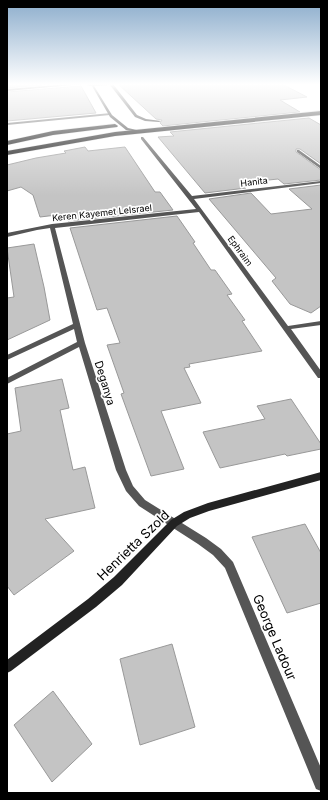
<svg xmlns="http://www.w3.org/2000/svg" width="328" height="800" viewBox="0 0 328 800" font-family="Inter,sans-serif">
  <style>
    .building { fill: #c4c4c4; stroke: #999 }
    .lines { fill: none; stroke-linecap: round; stroke-linejoin: round }
    .highway-casing { stroke: #dbdbdb; stroke-width: 1 }
    .street { fill: #555; fill-rule: evenodd }
    .secondary { fill: #222; fill-rule: evenodd }
    .highway { fill: #000; fill-rule: evenodd }
    .labels { text-anchor: middle; stroke-width: 3.5; stroke-linejoin: round; paint-order: stroke }
    .far-street-label { font-size: 9px; fill: #000; stroke: #fff }
    .street-label { font-size: 11px; fill: #000; stroke: #fff }
    .near-street-label { font-size: 13px; fill: #000; stroke: #fff }
  </style>
  <rect width="100%" height="100%" fill="#fff"/>
  <g class="building">
    <path d="M7,84H51L7,88Z"/>
    <path d="M118,84H282L307,97L280,100L300,112L163,126L160,123L162,120L156,119Z"/>
    <path d="M81,86L96,113L7,121V92Z"/>
    <path d="M309,118L321,125V164L300,149H296V152L321,170V180L284,184L278,179L241,183L246,188L205,193L158,137L174,136L170,132Z"/>
    <path d="M85,147L88,151L125,147L155,192H160L173,210L68,221L65,214L40,217L33,195L21,187L7,191V165L36,158L66,153L64,151Z"/>
    <path d="M321,185V306L311,313L290,304L272,281L276,278L209,199L251,193L271,214L312,209L289,189Z"/>
    <path d="M177,216L195,242L193,243L211,270H215L232,294L227,295L245,320L242,321L262,351L189,364L190,367L184,368L201,403L161,411L184,469L151,476L121,394L124,393L107,345L120,343L107,308L97,310L70,228Z"/>
    <path d="M34,244L44,287L50,320L7,340V298L14,297L7,248Z"/>
    <path d="M62,379L69,408L60,410L73,470L85,467L95,508L45,519L74,551L14,595L7,586V434L21,431L15,388Z"/>
    <path d="M291,399L321,444V449L287,456L285,454L220,468L203,432L265,419L257,406Z"/>
    <path d="M305,524L321,553V603L287,613L252,537Z"/>
    <path d="M172,644L195,727L140,745L120,659Z"/>
    <path d="M53,691L92,744L52,782L14,725Z"/>
  </g>
  <g class="lines">
    <g class="highway-casing">
      <g id="highway">
        <path d="M321,111V115L115,136L7,155V151L115,132Z"/>
        <path d="M115,124L118,126L117,127L53,135L7,145V141L53,131Z"/>
      </g>
    </g>
    <g class="street">
      <path d="M111,113L110,115L7,125V123Z"/>
      <path d="M141,137H143L192,196L321,181V183L194,199L288,326L321,321V325L291,329L321,371V378H318L199,212L55,228L85,343L126,470L133,486L145,500L206,538L221,549L233,562L321,768V791L316,789L225,568L213,555L198,544L139,506L126,491L116,470L79,347L7,384V378L77,342L74,329L7,360V355L73,324L50,228L37,230L7,237V233L52,224L196,209L141,139Z"/>
      <path d="M297,150H299L321,166V169L297,152Z"/>
    </g>
    <g class="secondary">
      <path d="M70,84H84L7,91V89Z"/>
      <path d="M89,84H113L137,115L146,119L161,121L159,122L145,121L135,117L110,85L94,86L112,115L128,128L141,131L139,132L126,130L110,117L92,86L86,85Z"/>
      <path d="M321,472V480L209,511L190,518L177,526L122,585L96,607L11,671L7,673V660L88,599L114,577L171,520L184,512L208,503Z"/>
    </g>
    <use href="#highway" class="highway"/>
  </g>
  <linearGradient id="sky" x2="0" y2="1"><stop stop-color="#8cadcc"/><stop offset="0.43" stop-color="#fff"/><stop offset="1" stop-color="#fff" stop-opacity="0"/></linearGradient>
  <rect width="328" height="196" fill="url(#sky)"/>
  <g class="labels">
    <g class="far-street-label">
      <text transform="translate(254 182) rotate(-7)" y="3">Hanita</text>
      <text transform="translate(102 213) rotate(-6)" y="3">Keren Kayemet LeIsrael</text>
      <text transform="translate(240 251) rotate(54)" y="3">Ephraim</text>
    </g>
    <g class="street-label">
      <text transform="translate(105 383) rotate(73)" y="4">Deganya</text>
    </g>
    <g class="near-street-label">
      <text transform="translate(133 545) rotate(-44)" y="5">Henrietta Szold</text>
      <text transform="translate(275 637) rotate(67)" y="5">George Ladour</text>
    </g>
  </g>
  <rect width="328" height="800" fill="none" stroke="#000000" stroke-width="16"/>
</svg>
